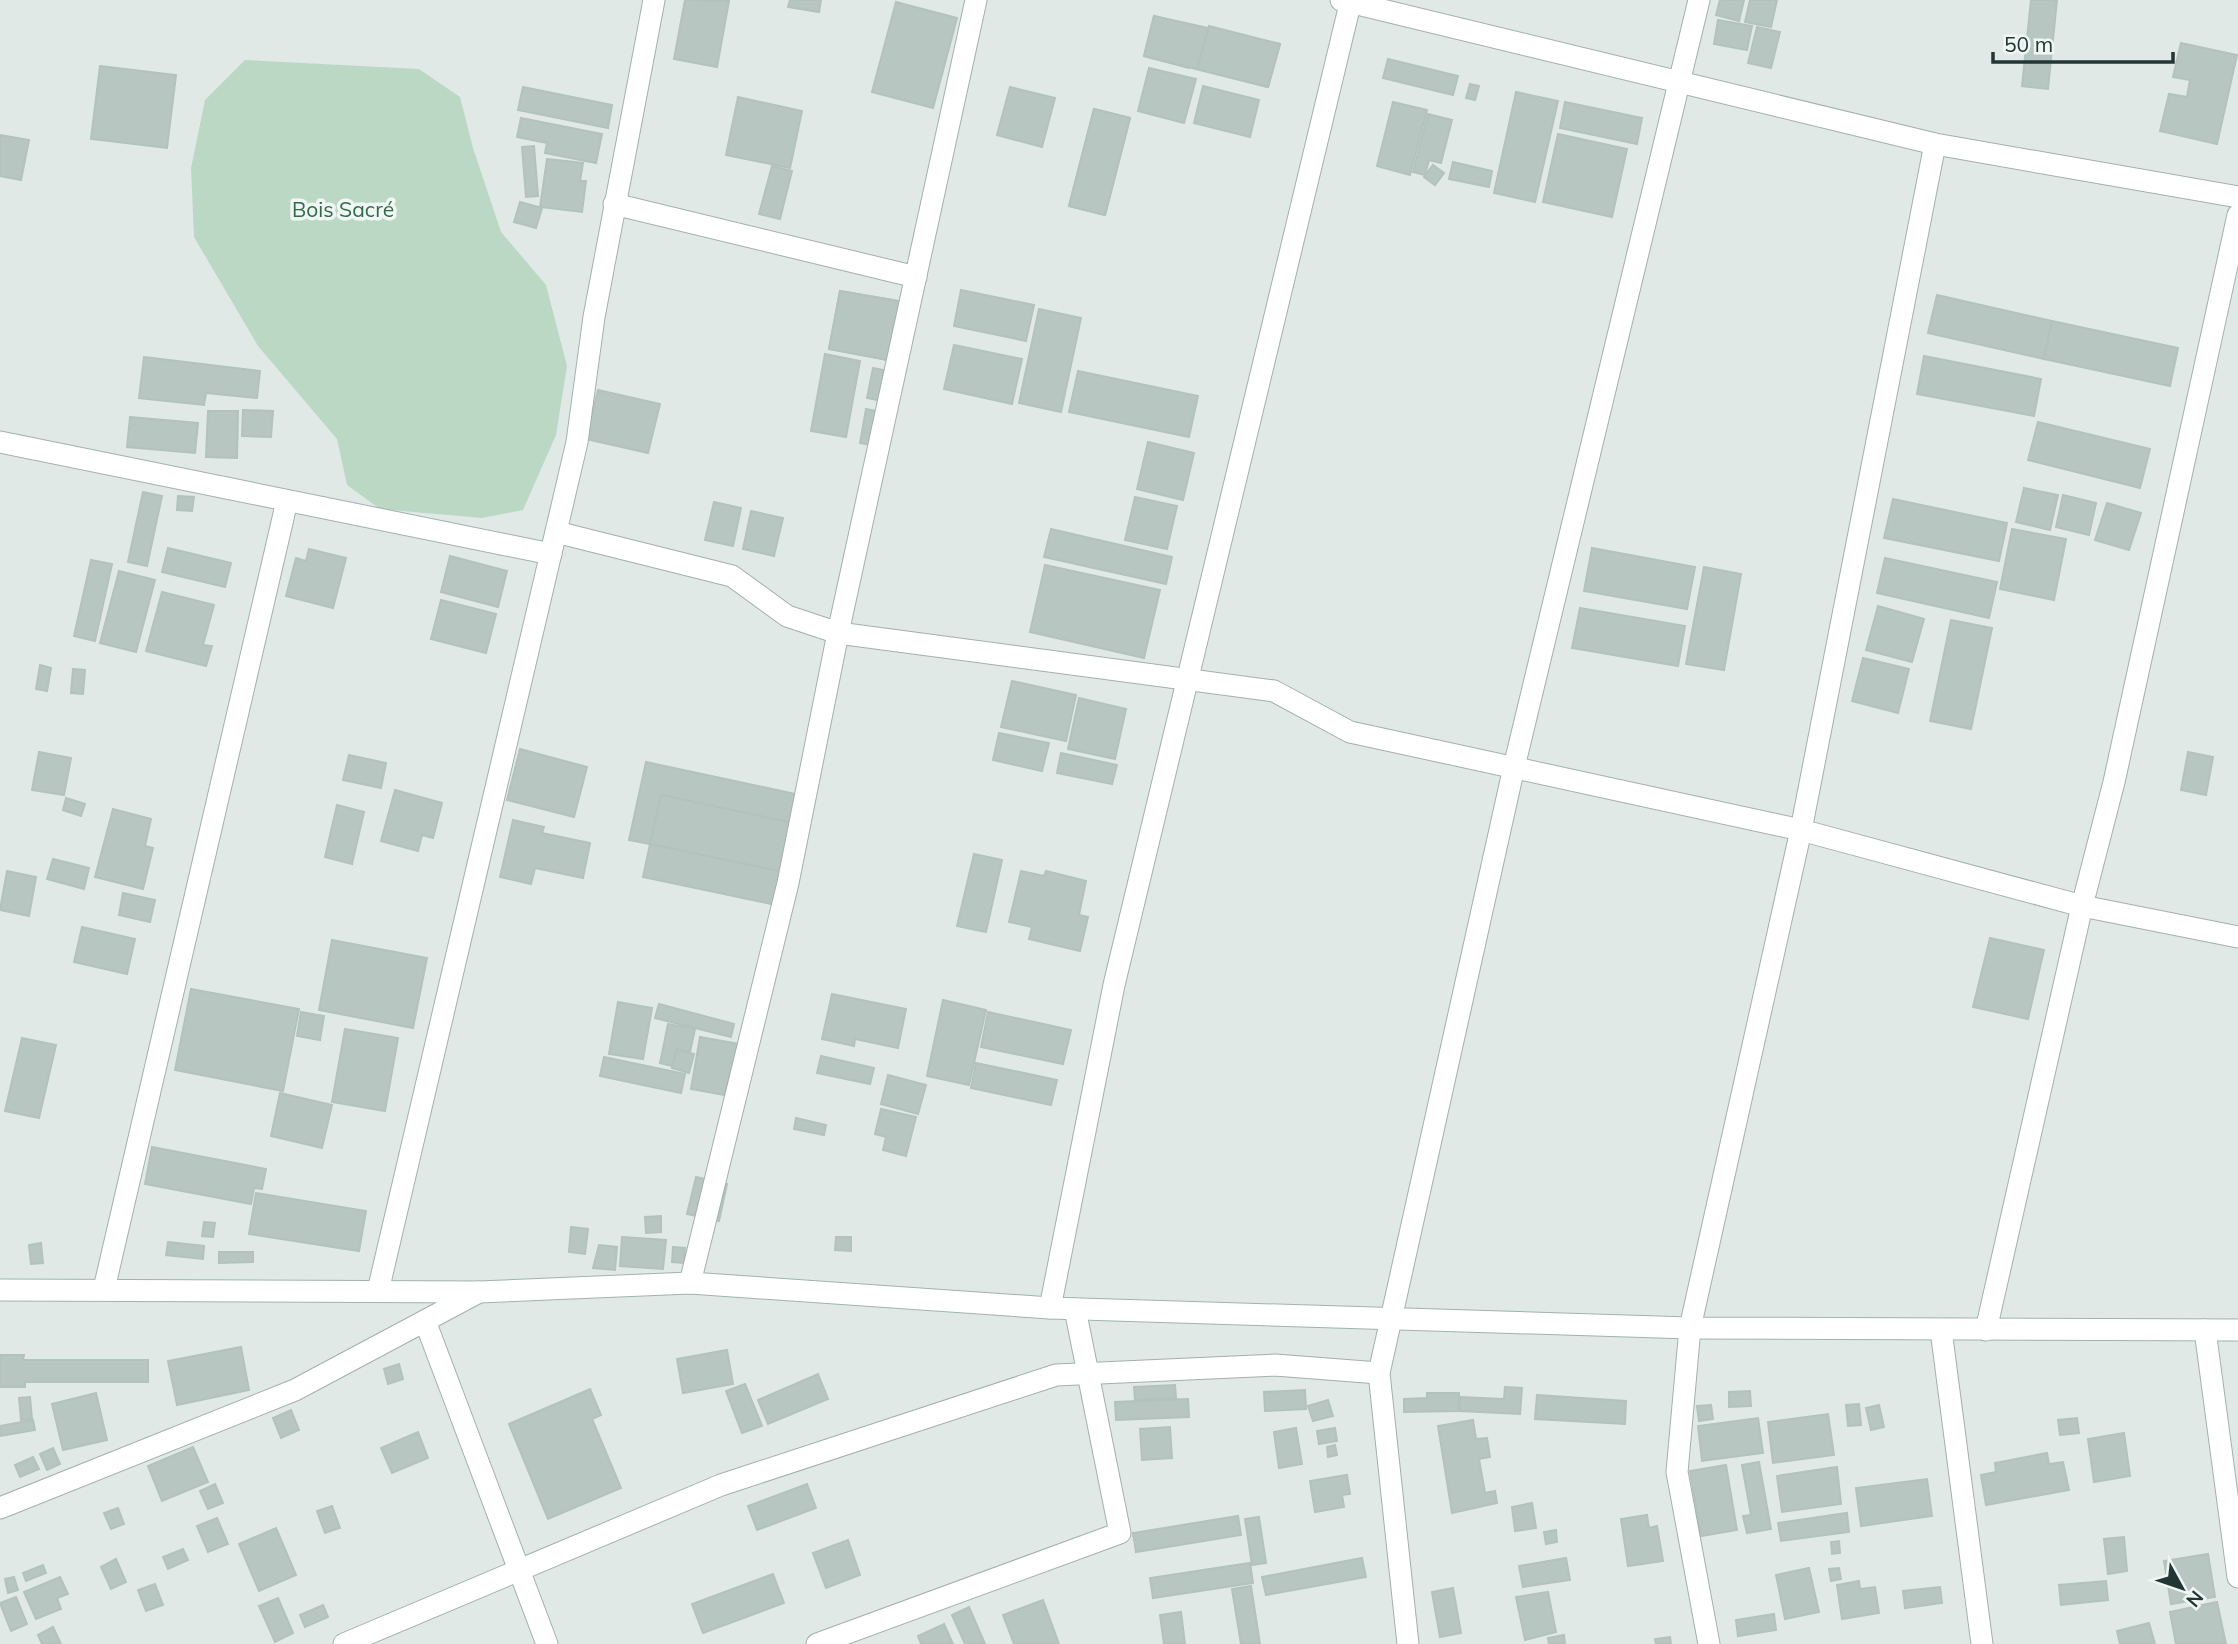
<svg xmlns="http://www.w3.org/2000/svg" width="2238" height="1644" viewBox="0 0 2238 1644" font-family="Mulish,sans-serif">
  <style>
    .green { fill: #bbd8c5 }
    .building { fill: #b8c6c2; stroke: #b3c2bd; stroke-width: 2 }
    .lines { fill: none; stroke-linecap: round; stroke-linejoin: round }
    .street-casing { stroke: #a3b0ad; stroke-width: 23 }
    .secondary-casing { stroke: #a0b3ae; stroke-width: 23 }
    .street { stroke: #fff; stroke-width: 21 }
    .secondary { stroke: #fff; stroke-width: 21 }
    .labels { text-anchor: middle; stroke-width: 7; stroke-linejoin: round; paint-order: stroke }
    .park-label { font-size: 21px; fill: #31694c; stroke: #f0f6f3 }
  </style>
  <rect width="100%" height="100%" fill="#e0e9e6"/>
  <path class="green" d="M245,60L419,69L460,97L473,148L501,232L546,285L567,366L556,435L523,510L482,518L380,509L347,485L337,439L258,346L194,237L191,168L205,100Z"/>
  <g class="building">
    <path d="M685,0L729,1L717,67L674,59Z"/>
    <path d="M790,0H821L819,12L788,7Z"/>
    <path d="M1720,0H1744L1739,21L1716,15Z"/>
    <path d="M1750,0H1777L1771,27L1745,22Z"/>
    <path d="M2031,0H2057L2048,89L2022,86Z"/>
    <path d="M896,2L957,18L933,108L872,92Z"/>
    <path d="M1154,16L1200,28L1189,68L1144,56Z"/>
    <path d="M1154,16L1280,44L1268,87L1144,56Z"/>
    <path d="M1718,20L1752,26L1747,50L1714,44Z"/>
    <path d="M1209,26L1280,44L1268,87L1197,69Z"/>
    <path d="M1757,27L1780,32L1771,68L1748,63Z"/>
    <path d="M2181,43L2237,55L2217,144L2160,131L2169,94L2187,97L2190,80L2173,77Z"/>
    <path d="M1388,59L1458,76L1453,95L1383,78Z"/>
    <path d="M100,66L176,75L167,148L91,139Z"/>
    <path d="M1149,68L1196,79L1184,123L1138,111Z"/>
    <path d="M1470,84L1479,86L1475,100L1466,98Z"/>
    <path d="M1203,86L1259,100L1250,137L1194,123Z"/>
    <path d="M523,87L612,105L608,128L518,110Z"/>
    <path d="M1010,87L1055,98L1042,147L997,135Z"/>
    <path d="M1516,92L1558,101L1535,202L1494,193Z"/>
    <path d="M738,97L802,111L790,168L726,155Z"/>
    <path d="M1393,102L1427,110L1410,175L1377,166Z"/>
    <path d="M1565,102L1642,118L1637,144L1560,128Z"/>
    <path d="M1094,109L1130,118L1105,215L1069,206Z"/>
    <path d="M1094,109L1130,118L1105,215L1069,206Z"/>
    <path d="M1428,114L1452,120L1441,163L1429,160L1425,175L1413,172Z"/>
    <path d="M521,118L602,134L596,163L545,153L547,143L517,137Z"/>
    <path d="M1558,134L1627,149L1612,217L1543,202Z"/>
    <path d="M0,135L29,140L21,180L0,176Z"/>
    <path d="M534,146L538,196L526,197L522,147Z"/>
    <path d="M547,159L583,163L580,181H586L582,212L540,207Z"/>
    <path d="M1453,162L1492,171L1489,187L1449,179Z"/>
    <path d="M1433,165L1444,173L1435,185L1424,177Z"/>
    <path d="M772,166L792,171L780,219L759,214Z"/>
    <path d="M520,202L542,208L536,228L514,222Z"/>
    <path d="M961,290L1034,305L1026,341L954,326Z"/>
    <path d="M840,291L911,303L899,362L829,349Z"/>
    <path d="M840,291L910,303L899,362L829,349Z"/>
    <path d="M1937,295L2052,321L2044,359L1928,333Z"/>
    <path d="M1039,309L1081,318L1061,412L1019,403Z"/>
    <path d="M2052,321L2178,348L2170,386L2044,359Z"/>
    <path d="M954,345L1022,359L1012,404L944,389Z"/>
    <path d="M825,354L860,361L846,437L811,431Z"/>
    <path d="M1924,356L2041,379L2034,416L1917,394Z"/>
    <path d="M144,357L260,371L257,398L206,393L204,405L139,398Z"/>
    <path d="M873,368L894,372L888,402L867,398Z"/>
    <path d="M1078,371L1198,396L1189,437L1069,412Z"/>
    <path d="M598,390L660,404L648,453L586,439Z"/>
    <path d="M866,409L887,413L881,447L860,443Z"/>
    <path d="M243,410L273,411L271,437L242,436Z"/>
    <path d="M208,411H238L237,458L206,457Z"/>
    <path d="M130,417L198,423L195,453L127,447Z"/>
    <path d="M2038,422L2150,449L2140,488L2028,460Z"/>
    <path d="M1148,442L1194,453L1183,500L1137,489Z"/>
    <path d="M2024,488L2058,495L2050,530L2016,522Z"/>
    <path d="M143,492L162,496L147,566L128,562Z"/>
    <path d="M2063,495L2096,503L2089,535L2056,527Z"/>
    <path d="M178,496L194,497L192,511L177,510Z"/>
    <path d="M1135,497L1177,506L1167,549L1125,540Z"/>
    <path d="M1893,499L2007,523L1999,561L1884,538Z"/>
    <path d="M714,502L741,508L733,546L705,540Z"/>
    <path d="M2107,503L2141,513L2129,550L2095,540Z"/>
    <path d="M751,511L783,518L774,556L743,549Z"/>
    <path d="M1051,529L1172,557L1166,584L1044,557Z"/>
    <path d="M2012,529L2066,539L2054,600L2000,589Z"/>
    <path d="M168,548L231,563L225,587L162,572Z"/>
    <path d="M1592,548L1695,567L1687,609L1584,591Z"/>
    <path d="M309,549L346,558L333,608L286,596L296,558L306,561Z"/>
    <path d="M450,556L507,571L498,607L441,592Z"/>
    <path d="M1885,558L1997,582L1989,618L1877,593Z"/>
    <path d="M91,560L112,564L95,641L74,636Z"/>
    <path d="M1045,565L1160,590L1144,658L1030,632Z"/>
    <path d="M1704,567L1741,574L1724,670L1686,664Z"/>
    <path d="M119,571L155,580L136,652L100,643Z"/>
    <path d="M162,592L214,605L203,645L212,646L206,666L146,651Z"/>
    <path d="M441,600L496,614L486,653L431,639Z"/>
    <path d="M1878,606L1924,619L1912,662L1866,650Z"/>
    <path d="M1580,608L1685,626L1678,666L1572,648Z"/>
    <path d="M1951,620L1992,628L1971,729L1930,721Z"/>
    <path d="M1863,658L1909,669L1898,713L1852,701Z"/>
    <path d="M40,665L51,668L47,691L36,689Z"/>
    <path d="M73,669L85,670L83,694L71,693Z"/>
    <path d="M1012,681L1076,695L1066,741L1001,727Z"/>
    <path d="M1079,698L1126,709L1115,759L1068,749Z"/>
    <path d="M999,733L1049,743L1042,771L993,760Z"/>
    <path d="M520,749L587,767L574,817L507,800Z"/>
    <path d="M39,752L71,758L64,795L32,790Z"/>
    <path d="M2188,752L2213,757L2206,795L2181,790Z"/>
    <path d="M1061,753L1117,765L1112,784L1057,773Z"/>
    <path d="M349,755L386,763L381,788L343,780Z"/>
    <path d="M646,762L800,795L793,823L661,795L650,844L629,840Z"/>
    <path d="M395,790L442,803L433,838L422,835L418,851L381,841Z"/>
    <path d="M661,795L793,823L783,872L650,844Z"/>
    <path d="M66,798L85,804L81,816L63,810Z"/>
    <path d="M337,805L364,812L352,864L325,857Z"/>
    <path d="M113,809L151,819L145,846L153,848L143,889L95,877Z"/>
    <path d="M513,820L544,827L542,833L590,843L583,878L535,868L531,884L500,877Z"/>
    <path d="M650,844L783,872L776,905L643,877Z"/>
    <path d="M974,854L1002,860L986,932L957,926Z"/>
    <path d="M53,859L89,868L84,889L47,879Z"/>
    <path d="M7,871L36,877L29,916L0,910Z"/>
    <path d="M1021,871L1044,876L1046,871L1086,881L1079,915L1088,917L1080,951L1029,939L1032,927L1009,922Z"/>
    <path d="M123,893L155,900L150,922L119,915Z"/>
    <path d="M82,927L135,939L127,974L74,962Z"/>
    <path d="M1990,938L2044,950L2028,1019L1973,1007Z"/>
    <path d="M332,940L427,958L413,1028L319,1010Z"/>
    <path d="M191,989L299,1009L283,1091L175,1070Z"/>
    <path d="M832,994L906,1009L898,1048L855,1039L854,1046L822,1039Z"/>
    <path d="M943,1000L986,1010L969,1085L927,1076Z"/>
    <path d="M618,1002L652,1008L643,1059L609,1054Z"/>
    <path d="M659,1004L734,1024L731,1037L655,1018Z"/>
    <path d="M301,1012L324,1016L320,1040L297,1036Z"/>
    <path d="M988,1012L1071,1030L1063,1064L981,1047Z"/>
    <path d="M668,1024L695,1029L690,1052L676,1049L672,1066L660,1063Z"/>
    <path d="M345,1029L398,1038L385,1111L332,1102Z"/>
    <path d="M700,1037L745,1045L740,1073L730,1071L725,1095L691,1089Z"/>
    <path d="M22,1038L56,1045L39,1118L5,1111Z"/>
    <path d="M677,1050L694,1054L689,1073L672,1068Z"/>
    <path d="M821,1056L874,1068L870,1084L817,1073Z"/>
    <path d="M604,1057L685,1074L681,1093L600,1076Z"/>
    <path d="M976,1063L1057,1080L1051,1105L971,1088Z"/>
    <path d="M888,1075L926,1085L918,1114L881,1104Z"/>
    <path d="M280,1093L332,1105L322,1148L271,1136Z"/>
    <path d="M881,1109L916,1117L906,1156L883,1150L886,1137L875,1134Z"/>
    <path d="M796,1118L826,1125L824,1135L794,1129Z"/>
    <path d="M152,1147L266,1169L262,1189L254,1188L251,1204L145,1184Z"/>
    <path d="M696,1177L727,1184L719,1221L687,1214Z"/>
    <path d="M256,1193L366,1211L359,1251L249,1234Z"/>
    <path d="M661,1216V1232L646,1233L645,1217Z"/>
    <path d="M204,1222L215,1223L213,1237L202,1236Z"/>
    <path d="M571,1227L588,1229L585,1254L569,1252Z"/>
    <path d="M622,1237L666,1240L663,1269L620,1266Z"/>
    <path d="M836,1237H851V1251L835,1250Z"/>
    <path d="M168,1242L204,1246L203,1259L166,1255Z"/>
    <path d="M41,1243L43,1263L31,1264L29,1245Z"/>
    <path d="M599,1245L617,1247L615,1270L593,1268Z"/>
    <path d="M673,1247L685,1248L684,1263L672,1262Z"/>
    <path d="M219,1252H253V1262L219,1263Z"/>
    <path d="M241,1347L249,1390L177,1405L168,1361Z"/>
    <path d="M727,1350L733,1384L683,1393L677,1359Z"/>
    <path d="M0,1355H24L23,1360H148V1382H25V1387H0Z"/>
    <path d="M399,1364L403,1379L388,1384L384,1369Z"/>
    <path d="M818,1374L828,1399L768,1424L758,1400Z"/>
    <path d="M745,1384L762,1426L742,1433L726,1391Z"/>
    <path d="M1175,1385L1176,1398L1135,1400L1134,1387Z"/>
    <path d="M1505,1387L1522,1388L1520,1414L1460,1411V1397L1504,1399Z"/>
    <path d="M590,1389L601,1415L592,1419L621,1488L548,1519L509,1424Z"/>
    <path d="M1305,1390L1306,1409L1265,1411L1264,1392Z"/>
    <path d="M1750,1391L1751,1406L1729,1407V1392Z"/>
    <path d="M96,1393L107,1440L63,1450L52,1404Z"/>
    <path d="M1427,1393H1459V1411L1404,1412V1399L1427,1398Z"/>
    <path d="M1537,1395L1626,1401L1625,1424L1535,1419Z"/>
    <path d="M30,1397L32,1419L21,1420L19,1398Z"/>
    <path d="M1188,1399L1189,1417L1116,1420L1115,1402Z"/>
    <path d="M1328,1400L1333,1416L1313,1421L1308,1406Z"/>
    <path d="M1859,1404L1861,1425L1848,1426L1846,1405Z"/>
    <path d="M1711,1405L1713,1419L1699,1421L1697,1406Z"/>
    <path d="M1879,1405L1884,1427L1871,1430L1866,1408Z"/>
    <path d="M291,1410L299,1430L281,1438L273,1418Z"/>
    <path d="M1828,1414L1834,1455L1773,1463L1768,1422Z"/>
    <path d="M1758,1418L1763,1453L1702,1461L1698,1426Z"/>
    <path d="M2077,1418L2079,1433L2060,1435L2058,1420Z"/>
    <path d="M33,1420L35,1430L0,1436V1426Z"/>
    <path d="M1473,1420L1476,1439L1487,1438L1490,1457L1479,1459L1485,1493L1495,1491L1497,1503L1452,1513L1438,1426Z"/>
    <path d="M1170,1427L1172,1458L1142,1460L1140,1429Z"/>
    <path d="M1296,1428L1302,1464L1279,1468L1274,1432Z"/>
    <path d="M1335,1428L1337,1441L1319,1444L1317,1431Z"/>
    <path d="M418,1432L428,1458L392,1473L381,1448Z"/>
    <path d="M2124,1433L2130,1476L2094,1482L2088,1439Z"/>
    <path d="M1335,1445L1337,1455L1328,1457L1327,1447Z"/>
    <path d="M193,1447L208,1482L162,1501L148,1466Z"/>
    <path d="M53,1448L60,1464L47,1470L40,1454Z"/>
    <path d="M2047,1453L2049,1464L2063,1462L2069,1490L1986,1505L1981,1475L1996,1472L1995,1463Z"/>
    <path d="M33,1457L39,1469L20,1477L15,1465Z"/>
    <path d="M1759,1462L1771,1529L1747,1533L1743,1516L1751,1515L1742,1465Z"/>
    <path d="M1726,1465L1737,1530L1701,1536L1690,1471Z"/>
    <path d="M1837,1467L1841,1504L1782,1512L1777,1476Z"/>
    <path d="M1347,1475L1350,1494L1342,1495L1344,1507L1315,1512L1310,1481Z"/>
    <path d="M1927,1479L1932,1516L1861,1526L1856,1488Z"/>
    <path d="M215,1484L223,1503L208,1509L200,1491Z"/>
    <path d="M807,1484L816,1508L757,1530L748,1506Z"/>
    <path d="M1532,1503L1536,1528L1515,1531L1512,1507Z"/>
    <path d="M332,1506L340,1528L325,1533L317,1511Z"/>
    <path d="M118,1508L124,1524L111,1529L104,1513Z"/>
    <path d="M1847,1513L1849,1532L1781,1541L1778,1523Z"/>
    <path d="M1647,1515L1649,1528L1657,1526L1663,1561L1628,1566L1621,1519Z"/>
    <path d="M1238,1516L1241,1535L1136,1552L1133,1533Z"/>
    <path d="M1259,1517L1266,1563L1252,1565L1245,1519Z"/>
    <path d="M217,1518L228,1544L208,1552L197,1526Z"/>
    <path d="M276,1528L296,1575L259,1591L239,1544Z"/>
    <path d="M1556,1530L1557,1542L1546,1544L1544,1532Z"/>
    <path d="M2124,1537L2127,1571L2108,1574L2104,1539Z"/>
    <path d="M848,1540L860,1575L826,1588L813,1553Z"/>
    <path d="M1839,1541L1840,1553L1832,1554L1831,1542Z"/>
    <path d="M183,1549L188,1560L168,1569L163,1557Z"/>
    <path d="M2208,1554L2215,1597L2171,1604L2164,1561Z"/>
    <path d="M1362,1558L1366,1577L1266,1595L1262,1577Z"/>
    <path d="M1566,1558L1570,1580L1523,1587L1519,1566Z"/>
    <path d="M116,1559L126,1582L111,1589L101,1567Z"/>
    <path d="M1250,1563L1253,1583L1153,1598L1150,1578Z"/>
    <path d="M43,1565L46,1573L26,1581L23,1573Z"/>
    <path d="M1809,1568L1819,1612L1785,1619L1776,1575Z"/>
    <path d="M1839,1568L1841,1579L1831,1581L1829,1569Z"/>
    <path d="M773,1574L784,1603L703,1633L692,1604Z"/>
    <path d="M14,1577L18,1590L8,1593L5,1579Z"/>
    <path d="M60,1577L68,1594L57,1598L61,1609L36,1619L24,1592Z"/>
    <path d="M1859,1581L1860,1589L1875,1587L1879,1613L1842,1619L1837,1585Z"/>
    <path d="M2106,1581L2108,1600L2061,1605L2059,1585Z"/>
    <path d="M155,1584L163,1605L146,1611L138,1590Z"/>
    <path d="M1251,1586L1260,1644H1241L1232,1589Z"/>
    <path d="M1940,1587L1942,1603L1905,1608L1903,1591Z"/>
    <path d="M1453,1588L1461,1633L1440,1637L1432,1592Z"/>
    <path d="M1548,1592L1556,1632L1525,1640L1516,1597Z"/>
    <path d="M16,1597L27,1624L11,1631L0,1603Z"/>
    <path d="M278,1598L293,1633L275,1642L259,1606Z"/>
    <path d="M1043,1600L1059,1644H1014L1003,1615Z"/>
    <path d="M2217,1602L2226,1644H2176L2170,1612Z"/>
    <path d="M323,1605L328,1617L305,1627L300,1615Z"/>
    <path d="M969,1607L985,1644H965L952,1615Z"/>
    <path d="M1181,1612L1185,1644H1164L1160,1615Z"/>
    <path d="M1774,1614L1776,1630L1738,1636L1736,1620Z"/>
    <path d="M2149,1623L2155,1644H2120L2117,1631Z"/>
    <path d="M944,1624L953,1644H921L918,1636Z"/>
    <path d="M53,1627L61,1644H42L38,1635Z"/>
    <path d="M1564,1635L1565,1644H1549L1548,1638Z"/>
    <path d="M1670,1637L1671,1644H1656L1655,1639Z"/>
  </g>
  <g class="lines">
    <g class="street-casing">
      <g id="street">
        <path d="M1341,0L1935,144L2238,197"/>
        <path d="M614,204L916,277"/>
        <path d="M0,442L551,554"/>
        <path d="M556,532L732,576L787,616L838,633L1274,691L1350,732L1801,830L2082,906L2238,937"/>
        <path d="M690,1283L788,883L838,633L976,0"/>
        <path d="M104,1289L287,501"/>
        <path d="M378,1291L577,442L594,317L654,0"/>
        <path d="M1050,1308L1114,985L1351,0"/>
        <path d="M425,1321L547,1644"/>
        <path d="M1941,1330L1982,1644"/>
        <path d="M1986,1330L2082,906L2114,782L2238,215"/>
        <path d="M2205,1330L2238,1577"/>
        <path d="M0,1508L295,1390L479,1292"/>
        <path d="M344,1644L721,1485L1056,1375L1275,1365L1379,1373"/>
        <path d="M817,1644L1120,1533L1075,1309"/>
        <path d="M1408,1644L1379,1373L1514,767L1699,0"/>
        <path d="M1709,1644L1677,1472L1690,1328L1801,830L1935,144"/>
      </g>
    </g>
    <g class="secondary-casing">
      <path id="secondary" d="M0,1290L479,1292L690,1283L1050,1308L1690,1328L2238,1330"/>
    </g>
    <use href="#street" class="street"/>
    <use href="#secondary" class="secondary"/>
  </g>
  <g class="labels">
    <g class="park-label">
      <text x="343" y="217">Bois Sacré</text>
    </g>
  </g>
  <g transform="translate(2182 1588) rotate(130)" stroke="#f0f6f3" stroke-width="5" paint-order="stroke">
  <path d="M0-5L12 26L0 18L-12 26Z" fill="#223733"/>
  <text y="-10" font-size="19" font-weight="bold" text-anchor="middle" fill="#223733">N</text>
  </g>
  <path d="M1993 52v10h180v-10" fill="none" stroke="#223733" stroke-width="3.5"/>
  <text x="2004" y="52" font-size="21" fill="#223733" stroke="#f0f6f3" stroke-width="5" paint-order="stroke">50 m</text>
</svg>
